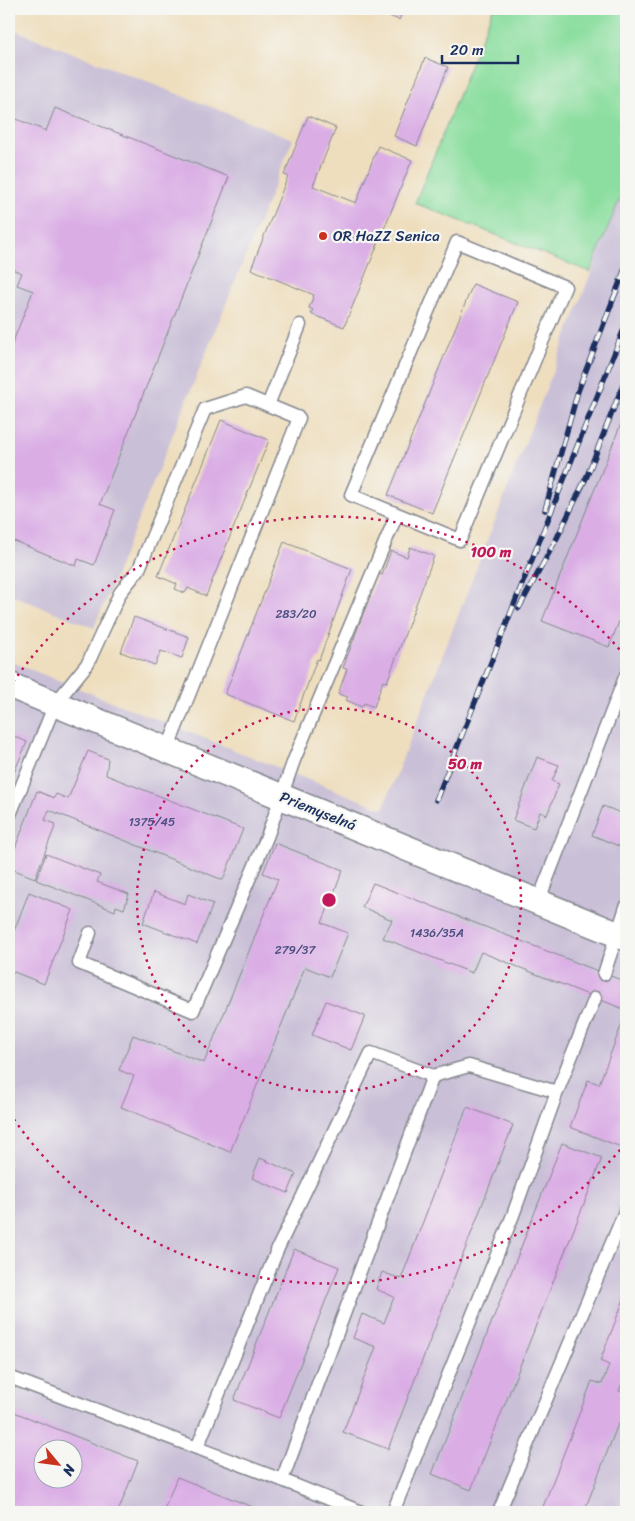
<svg xmlns="http://www.w3.org/2000/svg" width="635" height="1521" viewBox="0 0 635 1521" font-family="Sriracha,sans-serif">
  <style>
    .industrial { fill: #c9bfd7; fill-rule: evenodd }
    .green { fill: #8bde9f; stroke: #53867e }
    .building { fill: #daaee5; fill-rule: evenodd }
    .lines { fill: none; stroke-linecap: round; stroke-linejoin: round }
    .lane-casing { stroke: #84868e; stroke-width: 15 }
    .street-casing { stroke: #84868e; stroke-width: 28 }
    .lane { stroke: #fff; stroke-width: 12 }
    .street { stroke: #fff; stroke-width: 25 }
    .rail-casing { stroke: #1b2f5e; stroke-width: 5.5 }
    .rail { stroke: #f6f6f2; stroke-width: 4; stroke-dasharray: 11; stroke-linecap: butt }
    .ring { fill: none; stroke: #c2185b; stroke-width: 2.5; stroke-dasharray: 2.5 5 }
    .poi-dot { fill: #c8321e; stroke: #f6f6f2; stroke-width: 2 }
    .labels { text-anchor: middle; stroke-width: 4.5; stroke-linejoin: round; paint-order: stroke }
    .number-label { font-size: 12px; fill: #4b4f80 }
    .poi-label { font-size: 15px; fill: #1b2f5e; stroke: #f6f6f2; text-anchor: start }
    .street-label { font-size: 15px; fill: #1b2f5e; stroke: #f6f6f2 }
    .centre { fill: #c2185b; stroke: #f6f6f2; stroke-width: 2.5 }
    .ring-label { font-size: 15px; text-anchor: middle; font-weight: bold; fill: #c2185b; stroke: #f6f6f2; stroke-width: 4.5; stroke-linejoin: round; paint-order: stroke }
  </style>
  <rect width="100%" height="100%" fill="#f6f6f2"/>
  <filter id="ink" filterUnits="userSpaceOnUse"><feTurbulence type="fractalNoise" baseFrequency=".02" numOctaves="2"/><feDisplacementMap in="SourceGraphic" scale="10" xChannelSelector="R" yChannelSelector="G"/><feConvolveMatrix kernelMatrix="1 2 1 2 8 2 1 2 1" color-interpolation-filters="sRGB"/></filter>
  <filter id="wash" filterUnits="userSpaceOnUse"><feTurbulence type="fractalNoise" baseFrequency=".0096" numOctaves="4" result="noise"/><feDisplacementMap in="SourceGraphic" scale="20" xChannelSelector="R" yChannelSelector="G"/><feGaussianBlur stdDeviation="1.12" result="paint"/><feColorMatrix in="noise" values="0 0 0 0 0 0 0 0 0 0 0 0 0 0 0 0 0 1.4 0 .05"/><feComposite in="paint" operator="in"/></filter>
  <g filter="url(#wash)">
    <rect width="100%" height="100%" fill="#eedebe"/>
    <g class="industrial">
      <path d="M9,28L293,139L94,628L9,594Z"/>
      <path d="M626,183V1512H9V661L383,809ZM42,1448H72V1478H42Z"/>
    </g>
    <path class="green" d="M493,9H626V183L590,272L415,203Z"/>
    <g id="blocks">
      <g class="building">
        <path d="M386,9H408L406,13L403,11L399,20L384,14Z"/>
        <path d="M425,58L448,67L417,146L394,136Z"/>
        <path d="M55,108L229,177L100,504L115,510L94,565L78,559L76,566L9,539V352L33,291L17,285L22,273L9,268V116L46,131Z"/>
        <path d="M308,116L336,128L313,186L356,203L378,146L412,160L344,327L311,314L313,310L309,308L314,295L251,269L288,176L284,175Z"/>
        <path d="M473,284L518,302L432,513L388,495Z"/>
        <path d="M626,411V604L609,647L542,621Z"/>
        <path d="M221,420L269,440L206,596L188,588L185,593L175,589L177,584L158,576Z"/>
        <path d="M284,542L352,569L319,660L317,659L294,721L225,694Z"/>
        <path d="M410,547L434,556L387,682L383,681L374,707L364,703L362,707L346,700L348,697L338,694L347,669L343,668L378,574L382,575L391,551L407,557Z"/>
        <path d="M134,617L189,637L182,658L161,651L155,665L121,652Z"/>
        <path d="M9,734L27,742L13,775L9,774Z"/>
        <path d="M88,751L108,759L106,775L243,829L223,880L49,810L45,820L56,824L35,878L9,868V864L37,791L54,798L56,794L68,799Z"/>
        <path d="M537,757L559,765L552,781L559,784L547,815L540,812L534,828L513,820Z"/>
        <path d="M603,806L626,815V849L592,835Z"/>
        <path d="M275,843L343,870L322,923L348,933L330,977L305,967L230,1152L121,1107L134,1076L119,1070L133,1035L204,1063L278,879L263,873Z"/>
        <path d="M46,854L100,875L97,882L129,894L124,909L116,906L115,911L36,880Z"/>
        <path d="M373,883L626,982V1010L481,952L472,973L383,938L392,920L362,907Z"/>
        <path d="M29,892L73,910L44,984L9,970V931L10,929L14,931Z"/>
        <path d="M154,892L185,904L188,894L213,904L197,944L143,923Z"/>
        <path d="M326,1001L365,1016L351,1050L312,1035Z"/>
        <path d="M626,1013V1149L570,1127L588,1080L599,1084Z"/>
        <path d="M467,1107L513,1125L388,1449L343,1432L376,1347L353,1338L362,1314L384,1323L394,1297L376,1289L382,1272L401,1279Z"/>
        <path d="M562,1143L602,1158L471,1490L432,1474Z"/>
        <path d="M260,1158L296,1174L288,1193L252,1178Z"/>
        <path d="M294,1249L339,1267L279,1418L234,1400Z"/>
        <path d="M626,1294V1373L619,1391L626,1394V1427L618,1424L584,1512H541L592,1381L602,1384L609,1365L600,1361Z"/>
        <path d="M9,1410L138,1461L118,1512H9ZM42,1448H72V1478H42Z"/>
        <path d="M177,1477L265,1512H163Z"/>
      </g>
    </g>
  </g>
  <g filter="url(#ink)">
    <use href="#blocks" fill-opacity="0" stroke="#84868e" stroke-width="1"/>
    <g class="lines">
      <g class="lane-casing">
        <g id="lane">
          <path d="M268,405L300,325"/>
          <path d="M9,817L55,704L88,663L120,593L139,569L205,409L246,396L299,418L167,750"/>
          <path d="M538,902L626,675"/>
          <path d="M90,933L79,963L193,1011L267,837L294,760L397,514L460,540L565,287L457,242L351,495L397,514"/>
          <path d="M604,974L626,907"/>
          <path d="M9,1377L282,1480L361,1512"/>
          <path d="M197,1448L278,1248L371,1053L433,1076"/>
          <path d="M282,1480L433,1076L469,1066L557,1092"/>
          <path d="M393,1512L513,1215L557,1092L595,998"/>
          <path d="M499,1512L626,1209"/>
        </g>
      </g>
      <g class="street-casing">
        <path id="street" d="M9,685L626,938"/>
      </g>
      <use href="#lane" class="lane"/>
      <use href="#street" class="street"/>
      <g class="rail-casing">
        <g id="rail">
          <path d="M545,510L578,391L626,266"/>
          <path d="M519,608L557,538L587,476L626,377"/>
          <path d="M436,800L626,324"/>
        </g>
      </g>
      <use href="#rail" class="rail"/>
    </g>
  </g>
  <g class="ring">
    <circle cx="329" cy="900" r="192"/>
    <path d="M625 1144A384 384 0 0 1 9 1112M9 688A384 384 0 0 1 625 656"/>
  </g>
  <circle class="poi-dot" cx="323" cy="236" r="5"/>
  <g class="labels">
    <g class="number-label">
      <text x="296" y="618">283/20</text>
      <text x="152" y="826">1375/45</text>
      <text x="437" y="937">1436/35A</text>
      <text x="295" y="954">279/37</text>
    </g>
    <g class="poi-label">
      <text x="333" y="241">OR HaZZ Senica</text>
    </g>
    <g class="street-label">
      <text transform="translate(318 811) rotate(22)" y="5">Priemyselná</text>
    </g>
  </g>
  <circle cx="329" cy="900" r="8" class="centre"/>
  <g class="ring-label">
    <text x="491" y="557">100 m</text>
    <text x="465" y="769">50 m</text>
  </g>
  <rect width="635" height="1521" fill="none" stroke="#f6f6f2" stroke-width="30"/>
  <g transform="translate(58 1464) rotate(119)"><circle r="24" fill="#f6f6f2" stroke="#9ea6b7"/>
  <path d="M0-4L9 19L0 12L-9 19Z" fill="#c8321e"/>
  <text y="-8" font-size="14" font-weight="bold" text-anchor="middle" fill="#1b2f5e">N</text>
  </g>
  <path d="M442 55v8h76v-8" fill="none" stroke="#1b2f5e" stroke-width="2.5"/>
  <text x="450" y="55" font-size="15" fill="#1b2f5e" stroke="#f6f6f2" stroke-width="4" paint-order="stroke">20 m</text>
</svg>
